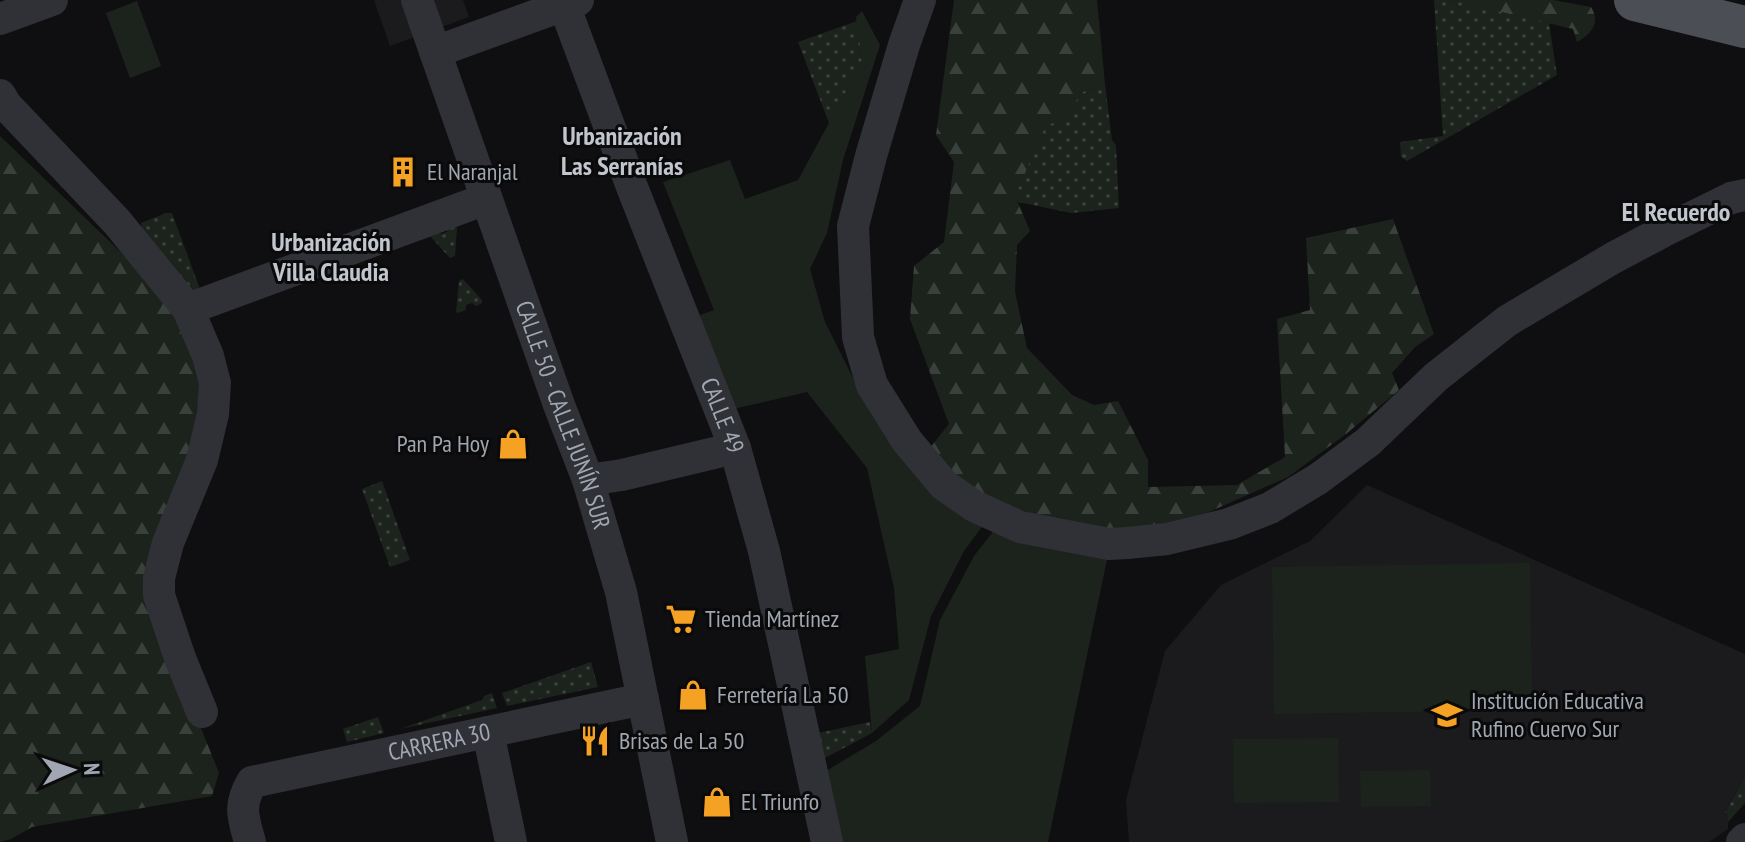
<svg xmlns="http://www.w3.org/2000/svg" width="1745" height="842" viewBox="0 0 1745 842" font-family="'PT Sans Narrow',sans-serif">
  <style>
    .built { fill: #1b1b1e }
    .green { fill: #1c231c }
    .forest { fill: url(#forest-firs) }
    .garden { fill: url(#garden-dots) }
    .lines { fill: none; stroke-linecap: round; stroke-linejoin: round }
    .minor { stroke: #303136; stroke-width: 32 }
    .major { stroke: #4c4e55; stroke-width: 42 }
    .labels { text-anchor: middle; stroke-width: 6; stroke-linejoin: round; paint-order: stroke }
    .poi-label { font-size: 24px; fill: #a0a7b2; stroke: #0a0a0b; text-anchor: start }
    .street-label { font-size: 24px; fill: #a0a7b2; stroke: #0a0a0b }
    .neighbourhood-label { font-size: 26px; font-weight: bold; fill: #c1c5ce; stroke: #0a0a0b }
  </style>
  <defs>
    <pattern id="forest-firs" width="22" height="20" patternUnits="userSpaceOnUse" patternTransform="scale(2)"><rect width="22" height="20" fill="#1c231c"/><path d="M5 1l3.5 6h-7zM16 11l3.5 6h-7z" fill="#3a403b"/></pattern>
    <pattern id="garden-dots" width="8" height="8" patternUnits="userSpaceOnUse" patternTransform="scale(2)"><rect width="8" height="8" fill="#1c231c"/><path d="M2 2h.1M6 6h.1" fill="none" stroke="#3a403b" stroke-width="1.8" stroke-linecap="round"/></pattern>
  </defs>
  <rect width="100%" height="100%" fill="#0f0f11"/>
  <g class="built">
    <path d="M374,0H463L469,17L390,46Z"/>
    <path d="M1367,485L1745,654V777L1725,811L1728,812V829L1709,842H1129L1126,800L1165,651L1221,585L1310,541Z"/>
  </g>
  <g class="green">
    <path d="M137,1L161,66L130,78L106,13Z"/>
    <path d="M862,11L880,45L843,160L827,233L810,269L825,322L860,392L987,520L964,551L931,616L909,700L872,733L865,656L899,649L894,588L867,468L807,392L725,411L692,318L714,310L663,182L730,160L745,199L798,180L862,62L856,17Z"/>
    <path d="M999,524L1109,550L1048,842H842L826,771L876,741L920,706L940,620L974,556Z"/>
    <path d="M1530,563L1532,710L1274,714L1272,567Z"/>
    <path d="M1338,738L1339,802L1234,803L1233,739Z"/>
    <path d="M1430,770L1431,806L1361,807L1360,771Z"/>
  </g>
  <g class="forest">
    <path d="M954,0H1097L1105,84L1080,93L1067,120L1015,196L1030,231L1017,245L1015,292L1027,348L1072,395L1094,405L1118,401L1148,460V487L1237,485L1285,457L1277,319L1310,310L1306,238L1393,219L1434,334L1415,347L1392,373L1399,390L1346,434L1288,477L1166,531L1109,535L977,500L929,449L949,424L910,319L914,266L944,242L954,162L936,135Z"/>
    <path d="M1450,0H1553L1591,7C1601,22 1591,35 1577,42L1573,29Z"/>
    <path d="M0,136L161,291L187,337L201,392L196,437L151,604L219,773L212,796L32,827L11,839L0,842Z"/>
  </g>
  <g class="garden">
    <path d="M1434,0H1450L1549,23L1557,75L1407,161L1401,157L1400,142L1443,136Z"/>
    <path d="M857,21L862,62L829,123L798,42Z"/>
    <path d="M1105,84L1112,140L1116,145L1119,208L1071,213L1018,202L1015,196L1046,125L1067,120L1080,93Z"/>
    <path d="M166,213H172L201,292L195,294L142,230L141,223Z"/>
    <path d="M455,226L457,228L455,256L450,258L429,235L438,230L441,234L447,232L448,228Z"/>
    <path d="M463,279L482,300V303L476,306L472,303L466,305V310L458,313L456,312L459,281Z"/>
    <path d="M382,481L410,560L390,567L362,489Z"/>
    <path d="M591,662L598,687L507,706L502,693Z"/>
    <path d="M492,693L497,708L400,729L482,700L484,696Z"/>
    <path d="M378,717L384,733L347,742L343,729Z"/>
    <path d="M870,722L872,733L823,759L818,733Z"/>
    <path d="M1745,777V803L1728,822V813L1725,812Z"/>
  </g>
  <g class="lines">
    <g class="minor">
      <path id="s1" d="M417,0L559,405L588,480L621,592L672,842"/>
      <path d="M920,0L904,45L871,156L853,226L858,337L872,385L907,441L944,485L974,506L1020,527L1109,544L1127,543L1167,539L1229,524L1270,508L1318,479L1368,442L1436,377L1507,321L1613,258L1664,231L1731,198L1745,195"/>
      <path id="s2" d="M564,5L632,187L735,448L764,551L827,842"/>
      <path d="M0,19L52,0"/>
      <path d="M435,52L578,0"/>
      <path d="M0,95L6,105L117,222L188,309L208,356L215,383L213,414L202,460L168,543L159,578V595L180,658L202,712"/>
      <path d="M188,309L486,199"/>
      <path d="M588,480L622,475L735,448"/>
      <path d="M488,732L511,842"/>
      <path id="s3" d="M250,842C243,817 238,806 252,782L643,699"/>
      <path d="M1742,842L1745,839"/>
    </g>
    <path class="major" d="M1635,0L1745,27"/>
  </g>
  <defs>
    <g id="building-bare" transform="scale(2.4)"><path d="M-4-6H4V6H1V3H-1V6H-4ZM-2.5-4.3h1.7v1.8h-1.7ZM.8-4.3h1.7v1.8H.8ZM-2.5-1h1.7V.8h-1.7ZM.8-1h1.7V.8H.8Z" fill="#f4a124" stroke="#0a0a0b" stroke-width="2.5" paint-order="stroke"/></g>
    <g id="shop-bare" transform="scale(2.4)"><path d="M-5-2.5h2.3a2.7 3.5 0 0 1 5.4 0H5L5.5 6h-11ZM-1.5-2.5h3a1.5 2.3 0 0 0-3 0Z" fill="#f4a124" stroke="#0a0a0b" stroke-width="2.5" paint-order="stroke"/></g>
    <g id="supermarket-bare" transform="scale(2.4)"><path d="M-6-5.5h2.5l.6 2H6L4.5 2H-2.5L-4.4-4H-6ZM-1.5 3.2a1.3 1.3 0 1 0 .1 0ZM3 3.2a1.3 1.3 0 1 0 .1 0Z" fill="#f4a124" stroke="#0a0a0b" stroke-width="2.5" paint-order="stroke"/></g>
    <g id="university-bare" transform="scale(2.4)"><path d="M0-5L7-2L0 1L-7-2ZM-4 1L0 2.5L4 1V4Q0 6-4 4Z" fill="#f4a124" stroke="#0a0a0b" stroke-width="2.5" paint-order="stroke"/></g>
    <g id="restaurant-bare" transform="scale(2.4)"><path d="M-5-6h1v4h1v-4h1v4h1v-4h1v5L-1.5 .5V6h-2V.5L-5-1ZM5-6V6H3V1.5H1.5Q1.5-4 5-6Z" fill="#f4a124" stroke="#0a0a0b" stroke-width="2.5" paint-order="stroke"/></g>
  </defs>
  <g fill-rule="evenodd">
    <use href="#building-bare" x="403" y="172"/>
    <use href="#shop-bare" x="513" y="444"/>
    <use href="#supermarket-bare" x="681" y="619"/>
    <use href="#shop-bare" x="693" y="695"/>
    <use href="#university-bare" x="1447" y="715"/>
    <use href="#restaurant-bare" x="595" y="741"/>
    <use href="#shop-bare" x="717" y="802"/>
  </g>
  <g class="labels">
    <g class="poi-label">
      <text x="427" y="180">El Naranjal</text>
      <text x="489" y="452" text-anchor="end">Pan Pa Hoy</text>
      <text x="705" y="627">Tienda Martínez</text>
      <text x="717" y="703">Ferretería La 50</text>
      <text x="1471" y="709">Institución Educativa<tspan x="1471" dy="28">Rufino Cuervo Sur</tspan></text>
      <text x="619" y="749">Brisas de La 50</text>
      <text x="741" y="810">El Triunfo</text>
    </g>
    <g class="street-label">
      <text dy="8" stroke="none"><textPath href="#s1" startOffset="440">CALLE 50 - CALLE JUNÍN SUR</textPath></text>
      <text dy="8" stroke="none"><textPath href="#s2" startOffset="440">CALLE 49</textPath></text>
      <text dy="8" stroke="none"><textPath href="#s3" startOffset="254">CARRERA 30</textPath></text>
    </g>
    <g class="neighbourhood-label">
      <text x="622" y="145">Urbanización<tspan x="622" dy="30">Las Serranías</tspan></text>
      <text x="1676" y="221">El Recuerdo</text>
      <text x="331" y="251">Urbanización<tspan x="331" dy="30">Villa Claudia</tspan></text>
    </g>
  </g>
  <g transform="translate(72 770) rotate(87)" stroke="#0a0a0b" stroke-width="6" paint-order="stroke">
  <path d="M0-6L14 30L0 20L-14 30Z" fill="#a0a7b2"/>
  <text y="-12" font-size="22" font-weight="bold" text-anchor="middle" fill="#a0a7b2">N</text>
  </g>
</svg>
